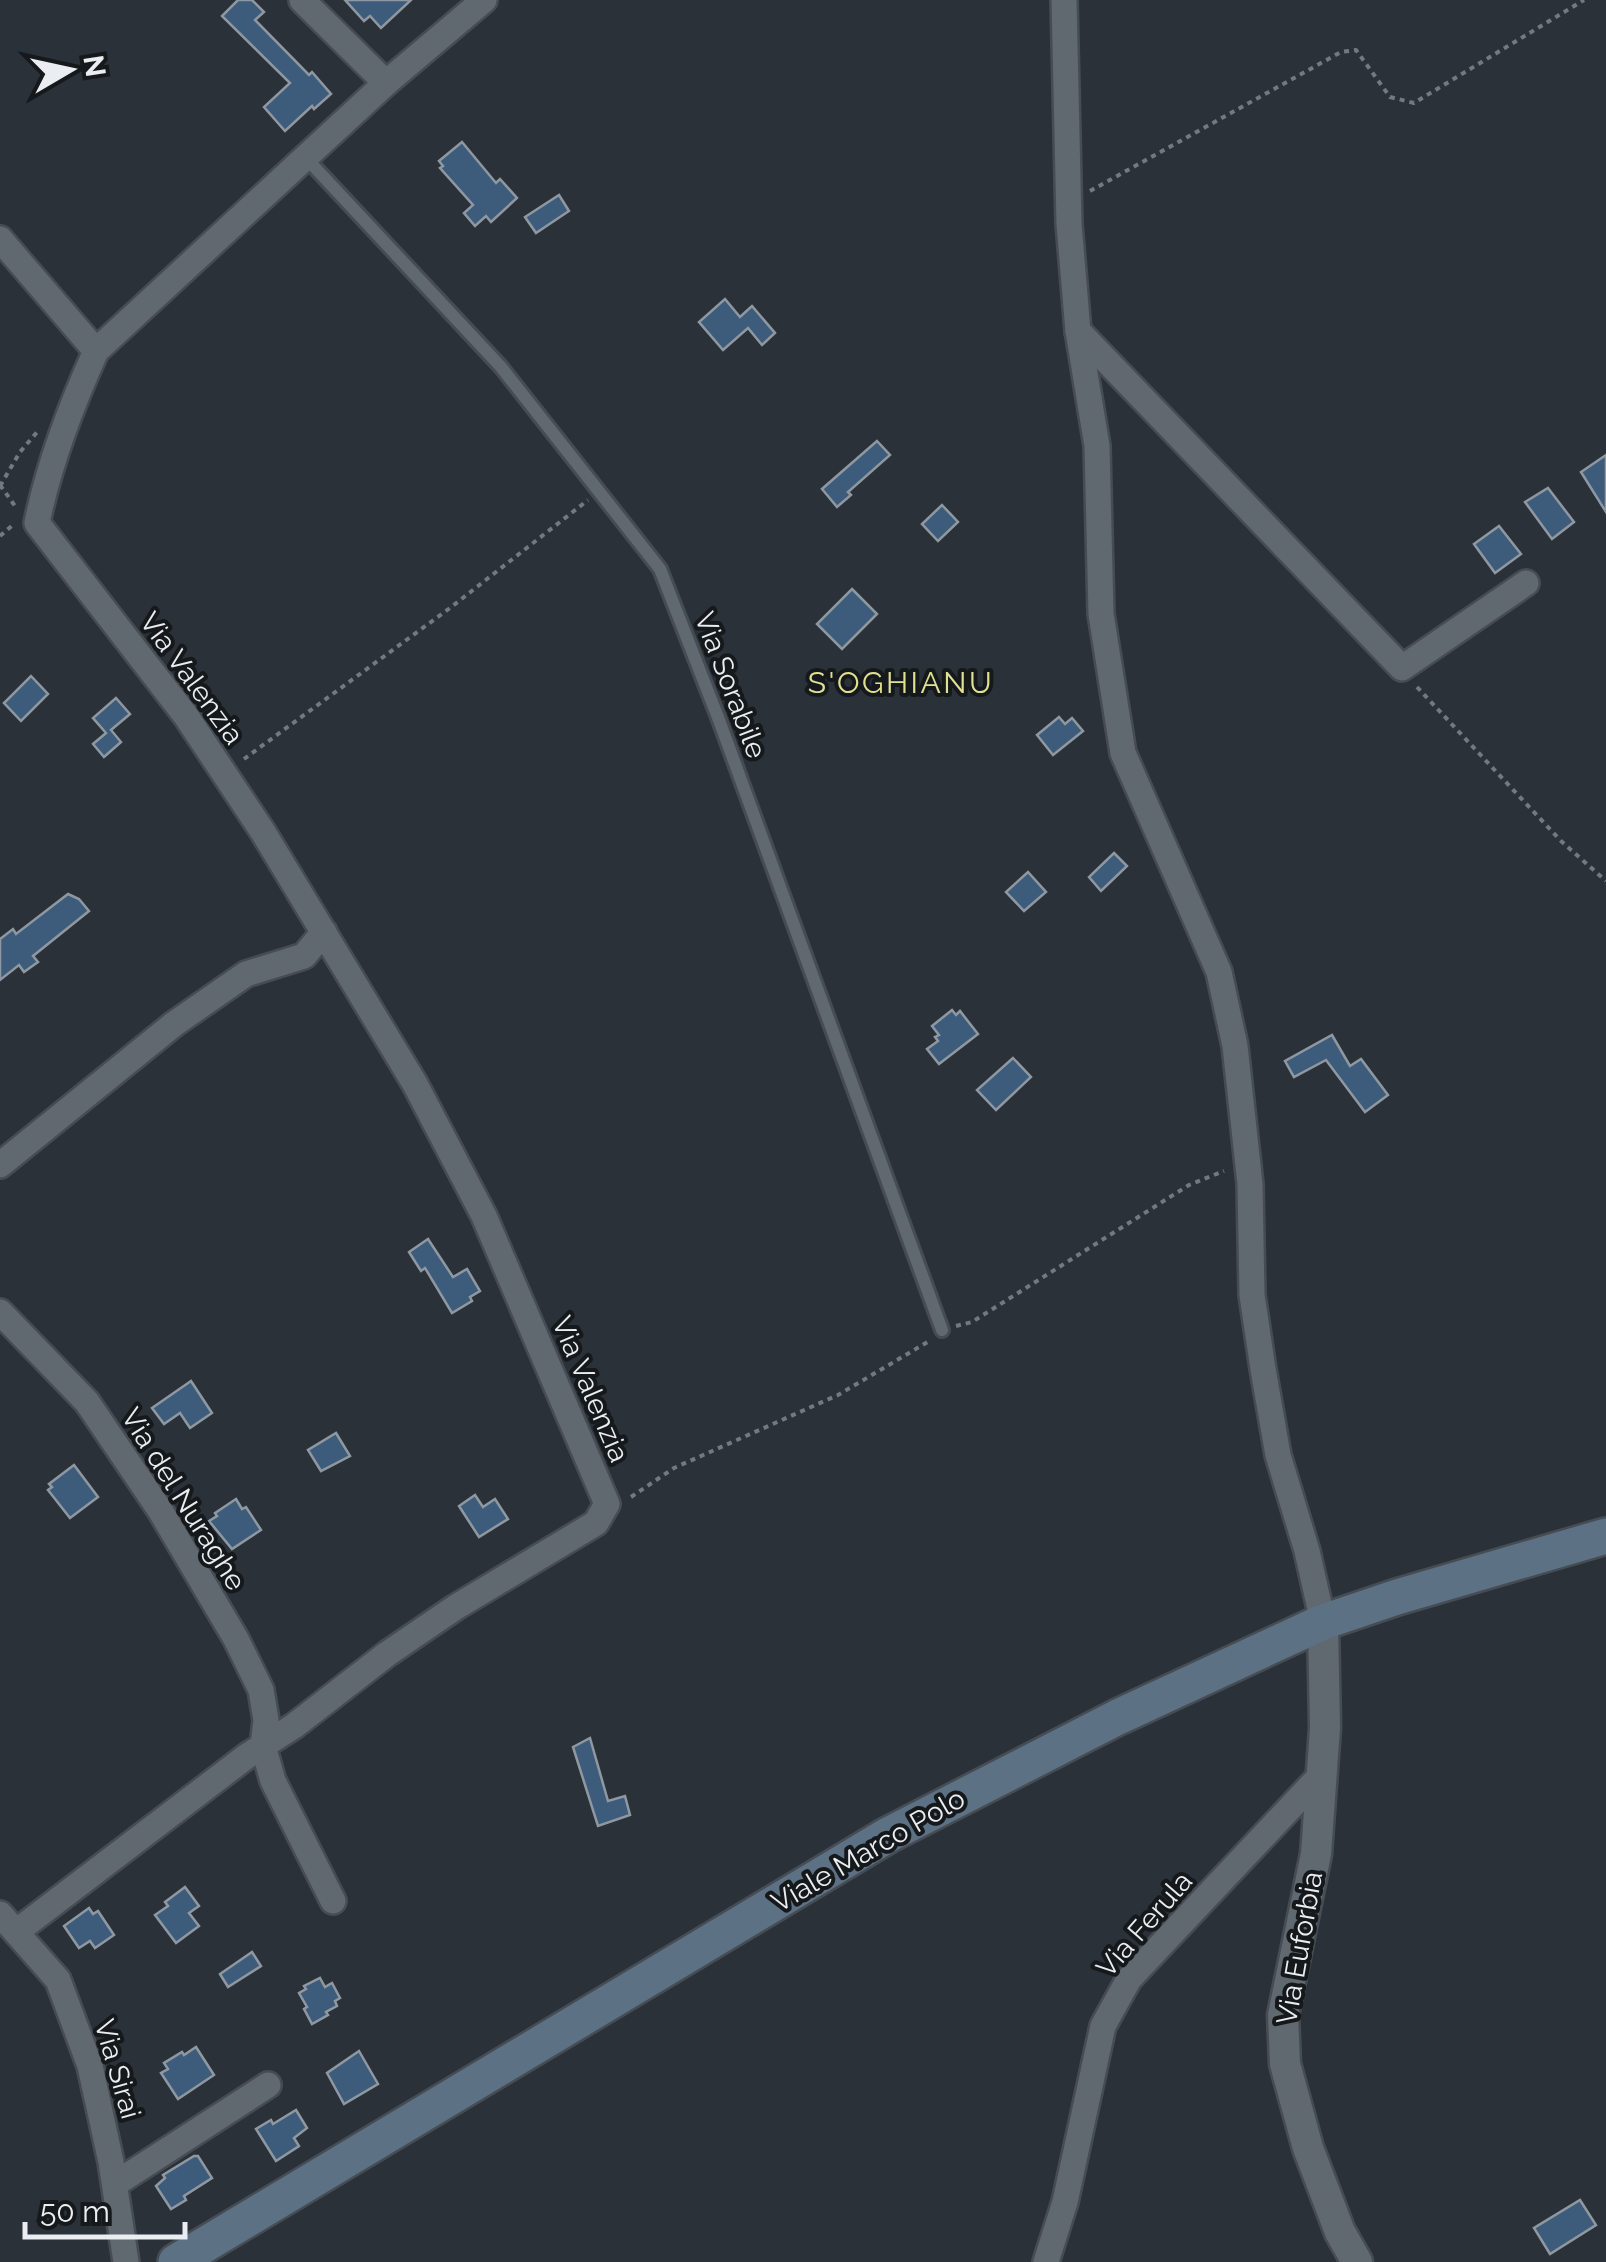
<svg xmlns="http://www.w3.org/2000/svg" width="1606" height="2262" viewBox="0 0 1606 2262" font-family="Raleway,sans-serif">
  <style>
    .building { fill: #3d5c7b; stroke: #8f98a1; stroke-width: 2.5 }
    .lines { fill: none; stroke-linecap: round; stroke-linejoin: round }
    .service-casing { stroke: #464c53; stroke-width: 18 }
    .minor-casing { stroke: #464c53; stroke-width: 30 }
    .tertiary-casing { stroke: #464c53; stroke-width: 35 }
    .secondary-casing { stroke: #464c53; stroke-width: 40 }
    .path { stroke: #737980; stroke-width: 4; stroke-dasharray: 5 5; stroke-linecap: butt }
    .service { stroke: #606870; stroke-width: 12 }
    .minor { stroke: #606870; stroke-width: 25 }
    .tertiary { stroke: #606870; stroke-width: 30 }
    .secondary { stroke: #5d7185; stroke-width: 35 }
    .labels { text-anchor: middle; stroke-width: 8; stroke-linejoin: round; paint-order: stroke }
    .street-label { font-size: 28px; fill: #eaeef3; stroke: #15191c }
    .neighbourhood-label { font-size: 30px; letter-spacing: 2.5px; fill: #e0e193; stroke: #15191c }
  </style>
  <rect width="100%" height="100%" fill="#2a3138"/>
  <g class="building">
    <path d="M238,0H252L264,12L255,20L309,75L312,72L331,94L314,109L312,106L285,131L264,107L290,83L222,16Z"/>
    <path d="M345,0H411L381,28L370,16L364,21Z"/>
    <path d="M462,142L496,183L500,179L517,198L491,222L486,216L475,226L464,213L473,205L440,168L443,166L439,161Z"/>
    <path d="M559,195L569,211L536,233L525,217Z"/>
    <path d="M725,299L740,317L752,306L775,333L762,345L748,328L723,350L699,322Z"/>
    <path d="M877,441L890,455L848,492L851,495L837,507L822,489Z"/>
    <path d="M1606,455V512L1581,472Z"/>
    <path d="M1548,488L1574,522L1552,539L1525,502Z"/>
    <path d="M942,505L958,522L938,541L922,524Z"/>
    <path d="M1499,526L1521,554L1495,573L1474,544Z"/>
    <path d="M852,589L877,614L842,649L817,624Z"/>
    <path d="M31,676L48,694L21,721L4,703Z"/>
    <path d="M116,698L130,714L111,730L121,742L104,757L93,744L106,733L93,718Z"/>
    <path d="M1059,717L1065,724L1072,718L1083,731L1053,755L1037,735Z"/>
    <path d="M1114,853L1127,866L1101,891L1089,877Z"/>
    <path d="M1028,872L1046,892L1024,911L1006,892Z"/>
    <path d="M68,894L79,899L89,911L33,956L38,962L24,972L19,965L0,980V939L13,929L16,934Z"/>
    <path d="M952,1010L956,1015L960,1011L978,1034L939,1064L927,1049L938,1041L935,1037L939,1035L932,1026Z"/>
    <path d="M1332,1035L1350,1066L1361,1059L1388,1095L1365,1112L1326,1060L1294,1077L1285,1061Z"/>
    <path d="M1013,1058L1031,1077L996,1110L977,1090Z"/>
    <path d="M428,1239L453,1277L467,1269L480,1291L470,1297L472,1301L452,1313L425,1268L421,1271L409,1252Z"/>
    <path d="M191,1381L212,1413L190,1428L180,1413L164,1424L152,1408Z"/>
    <path d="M336,1433L350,1456L321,1471L308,1450Z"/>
    <path d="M74,1465L98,1497L70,1518L48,1490L52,1487L49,1484Z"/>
    <path d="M475,1495L483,1507L495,1499L508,1519L479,1537L459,1506Z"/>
    <path d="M236,1499L242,1509L246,1507L261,1530L232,1549L209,1521L217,1516L215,1513Z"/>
    <path d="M590,1738L608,1801L625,1796L630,1815L598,1826L573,1747Z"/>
    <path d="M185,1887L199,1906L189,1913L199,1926L176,1943L155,1915L168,1906L165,1902Z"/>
    <path d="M89,1908L93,1914L98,1911L114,1935L95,1948L90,1941L79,1948L64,1926Z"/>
    <path d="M252,1952L261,1966L228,1987L220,1974Z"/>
    <path d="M320,1978L325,1987L332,1983L340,1998L335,2001L337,2006L326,2012L328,2015L312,2024L304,2009L307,2007L299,1993L306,1989L304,1986Z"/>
    <path d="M196,2047L214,2075L178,2099L161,2073L168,2069L164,2063L182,2052L184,2055Z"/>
    <path d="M359,2051L378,2084L344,2104L327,2073Z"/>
    <path d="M296,2110L307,2128L294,2138L299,2146L276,2161L256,2129L271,2120L273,2124Z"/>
    <path d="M194,2156H198L212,2178L184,2196L186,2200L171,2209L156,2186L165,2178L163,2175Z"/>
    <path d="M1580,2200L1596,2225L1550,2254L1534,2228Z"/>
  </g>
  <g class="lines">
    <g class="service-casing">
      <path id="service" d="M306,158L501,367L660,569L719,720L942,1330"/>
    </g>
    <g class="minor-casing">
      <g id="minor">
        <path d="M302,0L386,83"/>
        <path d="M1064,0L1069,224L1078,331L1097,446L1101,614L1123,753L1219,972L1235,1046L1250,1184L1252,1295L1263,1369L1278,1455L1307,1551L1323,1622"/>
        <path d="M0,239L96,351"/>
        <path d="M1078,331L1402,668L1526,583"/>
        <path d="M0,1165L174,1024L246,974L304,956L324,932"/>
        <path d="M0,1312L87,1402L160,1510L236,1639L261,1690L266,1720L263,1746L273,1781L333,1901"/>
        <path d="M0,1914L58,1980L90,2066L111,2162L126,2262"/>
        <path d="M16,1932L247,1756L294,1726L387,1654L456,1607L596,1523L607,1504L484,1216L415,1084L263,832L186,716L37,523C49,463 71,406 96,351L386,83L484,0"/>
        <path d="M115,2184L268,2085"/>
        <path d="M1046,2262L1065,2202L1103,2026L1129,1979L1321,1775"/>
      </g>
    </g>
    <g class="tertiary-casing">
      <path id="tertiary" d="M1323,1622L1325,1728L1316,1854L1283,2015L1285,2064L1308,2148L1340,2232L1357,2262"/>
    </g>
    <g class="secondary-casing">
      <path id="secondary" d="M176,2262L888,1835L1118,1717L1323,1622L1397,1597L1606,1536"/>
    </g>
    <g class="path">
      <path d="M1090,191L1341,52L1356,50L1390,97L1414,103L1584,0"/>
      <path d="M0,485L15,506"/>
      <path d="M0,486L20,452L38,431"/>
      <path d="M0,536L15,523"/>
      <path d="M1417,687L1561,841L1606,881"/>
      <path d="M244,759L450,608L588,500"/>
      <path d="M956,1326L972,1322L1189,1185L1224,1171"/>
      <path d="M631,1497L674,1468L838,1395L931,1340"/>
    </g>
    <use href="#service" class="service"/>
    <use href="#minor" class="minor"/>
    <use href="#tertiary" class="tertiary"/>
    <use href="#secondary" class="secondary"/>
  </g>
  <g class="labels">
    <g class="street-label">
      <text transform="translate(192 678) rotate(54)" y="10">Via Valenzia</text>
      <text transform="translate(731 685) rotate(69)" y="10">Via Sorabile</text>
      <text transform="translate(591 1389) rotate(67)" y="10">Via Valenzia</text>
      <text transform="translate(184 1499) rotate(58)" y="10">Via del Nuraghe</text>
      <text transform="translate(868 1850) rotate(-30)" y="10">Viale Marco Polo</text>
      <text transform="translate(1144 1924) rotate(-49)" y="10">Via Ferula</text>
      <text transform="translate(1299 1948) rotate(-80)" y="10">Via Euforbia</text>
      <text transform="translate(118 2069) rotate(74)" y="10">Via Sirai</text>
    </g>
    <g class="neighbourhood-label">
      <text x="901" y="693">S'OGHIANU</text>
    </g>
  </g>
  <g transform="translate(70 70) rotate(81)" stroke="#15191c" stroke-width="8" paint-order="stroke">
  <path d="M0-8L18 38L0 25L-18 38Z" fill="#eaeef3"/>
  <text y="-15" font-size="28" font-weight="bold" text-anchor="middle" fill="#eaeef3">N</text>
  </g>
  <path d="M25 2222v15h160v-15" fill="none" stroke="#eaeef3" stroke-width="5"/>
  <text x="40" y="2222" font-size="30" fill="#eaeef3" stroke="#15191c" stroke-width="8" paint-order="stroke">50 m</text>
</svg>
